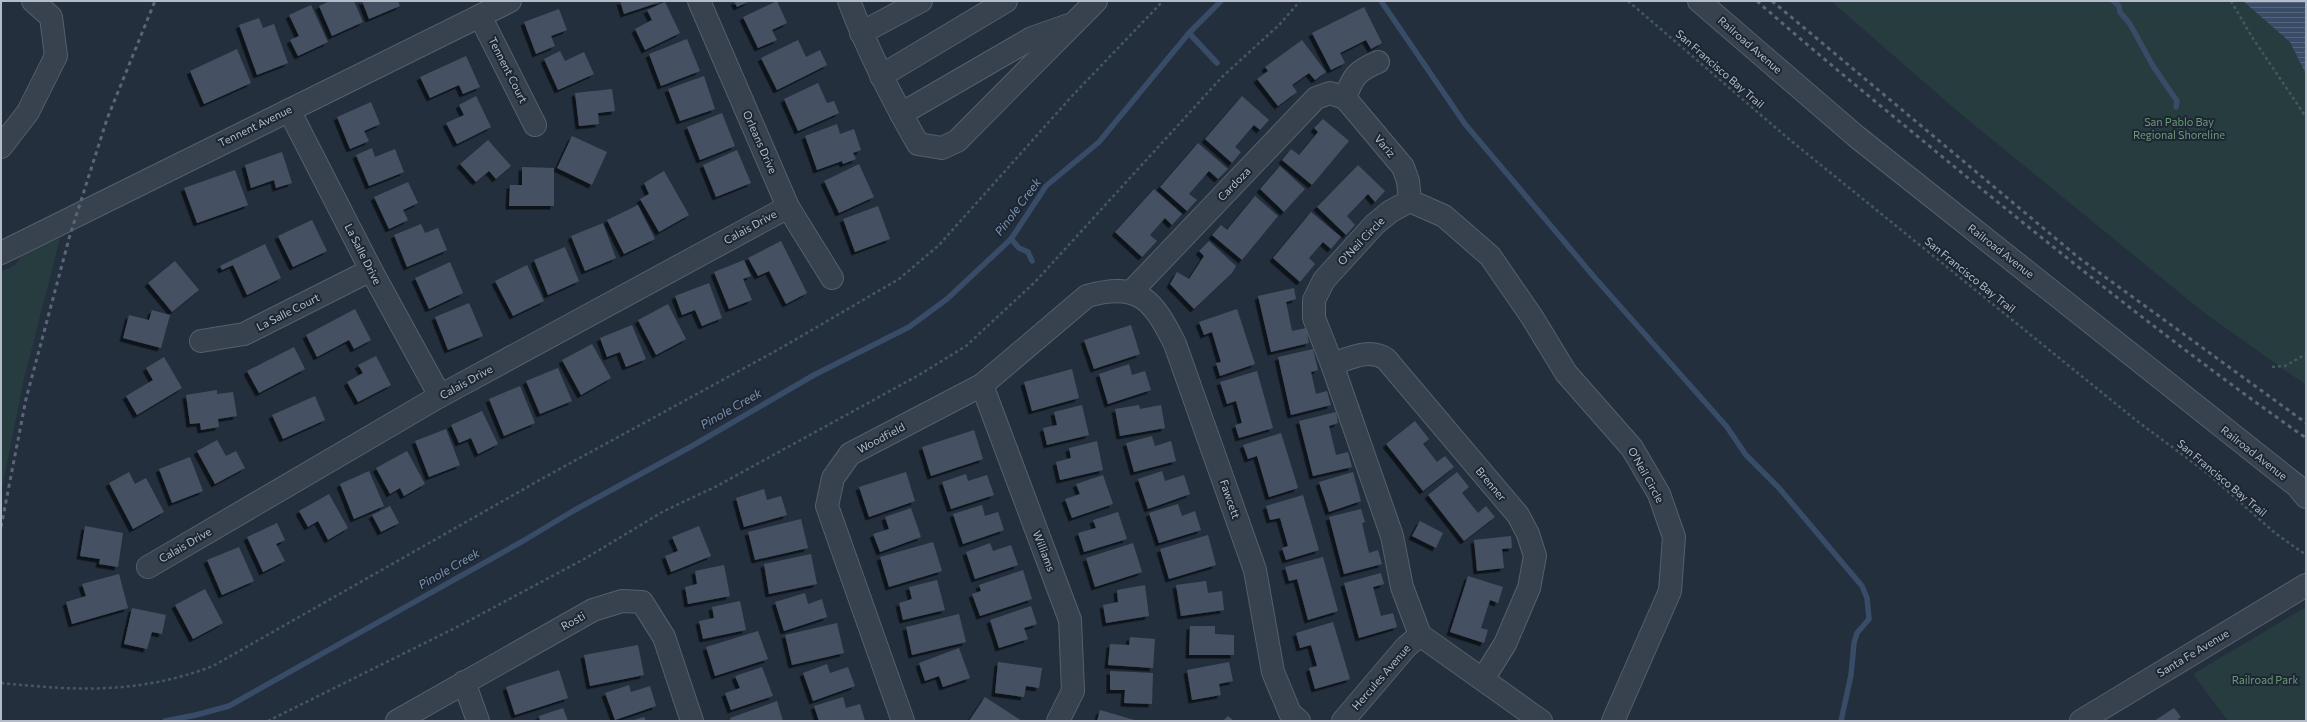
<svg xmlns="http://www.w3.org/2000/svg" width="2307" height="722" viewBox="0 0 2307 722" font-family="Commissioner,sans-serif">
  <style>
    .green { fill: #263c3f }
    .water { fill: url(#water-rules) }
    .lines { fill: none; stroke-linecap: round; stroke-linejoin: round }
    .stream { stroke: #394c67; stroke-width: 5.5 }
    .building { fill: #455162; filter: url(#shadow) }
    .minor-casing { stroke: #565f6c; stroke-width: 24 }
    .path { stroke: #44595c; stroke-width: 2.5; stroke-dasharray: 3 3; stroke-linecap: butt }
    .minor { stroke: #38414e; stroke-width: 22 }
    .rail { stroke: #5a6575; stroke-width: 3; stroke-dasharray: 4 4; stroke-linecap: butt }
    .labels { text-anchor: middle; stroke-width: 4; stroke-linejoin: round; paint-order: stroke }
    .street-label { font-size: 11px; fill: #b4bcc9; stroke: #1d2633 }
    .park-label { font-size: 11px; fill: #6b9a76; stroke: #1d2633 }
    .water-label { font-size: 12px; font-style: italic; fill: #7c92b1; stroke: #1d2633 }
  </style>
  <defs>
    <pattern id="water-rules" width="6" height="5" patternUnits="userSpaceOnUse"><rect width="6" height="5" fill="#394c67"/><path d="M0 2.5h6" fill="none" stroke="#53647b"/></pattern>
    <filter id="shadow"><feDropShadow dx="-3.5" dy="3.5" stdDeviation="0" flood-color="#0009"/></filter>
  </defs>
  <rect width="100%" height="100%" fill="#242f3e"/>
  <g class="green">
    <path d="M1831,1H2306V385L2202,311L1956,110Z"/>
    <path d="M60,238L24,379L1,493V272L15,265L26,251Z"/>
    <path d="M2306,607V721H2228L2193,674Z"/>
  </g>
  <path class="water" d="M2243,1H2306V74L2290,42Z"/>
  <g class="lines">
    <g class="stream">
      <path d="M1381,1L1465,124L1595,278L1727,427L1746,455L1779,488L1862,586L1867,598L1869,619L1857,633L1854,643L1851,675L1841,721"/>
      <path d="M2113,1L2119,6L2120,12L2130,24L2153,66L2177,101L2176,107"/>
      <path d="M1189,33L1217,63"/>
      <path d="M1011,239L1019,248L1028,252L1032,261"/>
      <path d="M165,721L196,715L229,706L523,541L573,511L692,446L814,375L909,327L947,299L1011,239L1046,186L1099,142L1189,33L1221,1"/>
    </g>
  </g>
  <g class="building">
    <path d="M330,1H354L363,22L332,36L319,6Z"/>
    <path d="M362,1H398L400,6L369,19Z"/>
    <path d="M620,1H663L624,14Z"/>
    <path d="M734,1H750L737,7Z"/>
    <path d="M777,1L787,23L772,30L777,40L758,48L743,17Z"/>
    <path d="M665,2L680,33L645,50L635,29L652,20L647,10Z"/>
    <path d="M311,5L328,42L298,56L290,40L299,36L289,15Z"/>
    <path d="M1364,7L1382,43L1371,49L1366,40L1340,53L1345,63L1331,70L1312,33Z"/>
    <path d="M559,9L567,30L551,36L555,46L536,54L524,22Z"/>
    <path d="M259,18L263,28L274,24L288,63L257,75L239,25Z"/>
    <path d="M687,39L700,71L661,86L649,54Z"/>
    <path d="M798,40L806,57L820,50L827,65L777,90L761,58Z"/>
    <path d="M1302,40L1326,72L1315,80L1309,73L1292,85L1297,92L1278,106L1257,79L1268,71L1265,67Z"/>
    <path d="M237,49L251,83L204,104L190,71Z"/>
    <path d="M560,51L565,61L584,52L594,74L558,90L544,59Z"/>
    <path d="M466,56L480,87L463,94L459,85L430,98L420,77Z"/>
    <path d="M704,76L715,109L680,121L668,89Z"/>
    <path d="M818,83L827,103L834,101L839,113L798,131L784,99Z"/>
    <path d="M612,89L615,111L598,113L599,124L579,126L575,93Z"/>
    <path d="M476,96L491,127L457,144L446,123L464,115L459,105Z"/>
    <path d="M1242,96L1269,120L1260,130L1254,125L1235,147L1241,152L1232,163L1205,139Z"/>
    <path d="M371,102L380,124L364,131L369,141L350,149L337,117Z"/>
    <path d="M722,113L735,146L700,160L687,127Z"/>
    <path d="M1323,119L1349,141L1312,185L1282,160L1291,149L1299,155L1318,132L1314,128Z"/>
    <path d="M837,124L840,134L854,129L861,150L853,153L856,159L843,164L842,161L817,170L805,136Z"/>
    <path d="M572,136L607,152L592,185L557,168Z"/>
    <path d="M488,140L511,166L496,179L489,171L476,182L460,164Z"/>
    <path d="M1198,143L1228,169L1218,179L1209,171L1189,194L1197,200L1187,211L1160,187Z"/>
    <path d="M372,148L375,157L395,149L404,172L369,186L356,155Z"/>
    <path d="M737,150L751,183L716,197L703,165Z"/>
    <path d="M282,152L292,183L276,188L274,180L251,188L245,165Z"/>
    <path d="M859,164L874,197L839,213L824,181Z"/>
    <path d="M1358,165L1385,191L1375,202L1368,194L1347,216L1355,225L1346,235L1317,207Z"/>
    <path d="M1280,166L1305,189L1284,212L1260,189Z"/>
    <path d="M522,167L554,168V206H509L510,185H522Z"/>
    <path d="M235,170L248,205L197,223L184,188Z"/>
    <path d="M664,171L689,215L659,232L640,199L649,194L644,183Z"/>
    <path d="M408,182L418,203L403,210L408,220L389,229L374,197Z"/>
    <path d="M1154,189L1182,214L1172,225L1165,218L1150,235L1157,241L1142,257L1115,232Z"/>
    <path d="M1255,196L1278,216L1242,260L1212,235L1221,225L1227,230Z"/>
    <path d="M638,205L655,239L624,254L607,220Z"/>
    <path d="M878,206L890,239L855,252L843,219Z"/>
    <path d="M1311,212L1341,237L1331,249L1323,242L1309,258L1315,264L1300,282L1273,258Z"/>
    <path d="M312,220L327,251L293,267L278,236Z"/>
    <path d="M603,223L616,258L585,271L571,236Z"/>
    <path d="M421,224L425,233L438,228L447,250L407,267L394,235Z"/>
    <path d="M781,241L807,293L786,304L769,271L758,276L748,258Z"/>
    <path d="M1209,241L1236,266L1232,273L1194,309L1170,284L1177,272L1189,279L1204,256L1199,251Z"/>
    <path d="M265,244L281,278L247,295L233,265L222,270L220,266Z"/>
    <path d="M565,247L579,281L548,295L534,260Z"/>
    <path d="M744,260L751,276L743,279L752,300L729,309L714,272Z"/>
    <path d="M175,261L199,290L172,312L148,283Z"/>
    <path d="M450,262L463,293L429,309L415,278Z"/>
    <path d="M527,265L544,301L513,316L495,281Z"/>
    <path d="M709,283L722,318L702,326L695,310L682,315L675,296Z"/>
    <path d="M1294,288L1296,299L1286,302L1292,331L1306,328L1309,343L1271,352L1258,296Z"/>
    <path d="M469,303L483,336L448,350L435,317Z"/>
    <path d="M668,304L686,339L656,355L638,320Z"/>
    <path d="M355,309L371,340L354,349L349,340L317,357L306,335Z"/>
    <path d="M1237,309L1255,364L1220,376L1216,363L1221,362L1212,332L1204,335L1199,322Z"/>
    <path d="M152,310L170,315L161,348L123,338L129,315L149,320Z"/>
    <path d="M632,325L646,359L626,367L620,352L607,357L600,338Z"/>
    <path d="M1131,325L1140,354L1094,369L1084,340Z"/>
    <path d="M592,344L611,378L581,395L562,360Z"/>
    <path d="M294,347L305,369L259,393L247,371Z"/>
    <path d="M1313,349L1318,370L1311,372L1316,394L1327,391L1331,405L1291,415L1278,357Z"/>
    <path d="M376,356L391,385L358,402L347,382L363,373L358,365Z"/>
    <path d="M164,357L182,388L137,415L126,396L153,380L146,368Z"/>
    <path d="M1129,364L1132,375L1145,371L1151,390L1108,404L1099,374Z"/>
    <path d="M558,368L572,401L540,414L526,381Z"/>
    <path d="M1072,369L1079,398L1032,411L1024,382Z"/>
    <path d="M1257,371L1273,428L1239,438L1235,425L1242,423L1236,401L1227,404L1220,382Z"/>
    <path d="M520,386L535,423L504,436L489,399Z"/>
    <path d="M217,390V394L233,392L237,416L218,419L219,427L201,430L200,423L190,424L186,395Z"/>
    <path d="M315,396L325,420L283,439L272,415Z"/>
    <path d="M1082,405L1089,435L1047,445L1043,428L1057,425L1054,412Z"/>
    <path d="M1139,405L1140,409L1161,405L1165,428L1120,436L1115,409Z"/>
    <path d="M482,411L498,444L478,454L471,438L459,443L451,425Z"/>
    <path d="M1336,412L1338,423L1329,426L1336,455L1348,452L1352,467L1313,476L1299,421Z"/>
    <path d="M1415,421L1429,439L1423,444L1437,462L1445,456L1454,467L1423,491L1386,444Z"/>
    <path d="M446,429L460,465L429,477L415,441Z"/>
    <path d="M974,430L983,459L931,476L922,447Z"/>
    <path d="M1281,433L1298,488L1269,497L1257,456L1248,459L1243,445Z"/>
    <path d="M1152,436L1155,446L1171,441L1176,461L1134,472L1126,443Z"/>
    <path d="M217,440L226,456L236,451L245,468L215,484L197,451Z"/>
    <path d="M1097,441L1103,470L1060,480L1056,462L1071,458L1069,448Z"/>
    <path d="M407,451L425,484L404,496L400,488L390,494L376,468Z"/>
    <path d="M190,457L203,491L172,503L159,469Z"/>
    <path d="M369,471L384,506L354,519L340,484Z"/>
    <path d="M1162,471L1165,481L1184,475L1190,494L1148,509L1138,479Z"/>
    <path d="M129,472L135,484L146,478L164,512L133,529L109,483Z"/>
    <path d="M906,472L915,501L869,517L859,487Z"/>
    <path d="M1353,472L1361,501L1329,512L1319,482Z"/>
    <path d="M1457,472L1469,487L1462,493L1478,513L1486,506L1495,517L1464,541L1428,495Z"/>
    <path d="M966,474L968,481L987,475L994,495L951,509L942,482Z"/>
    <path d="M1103,475L1113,504L1072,518L1065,499L1080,494L1076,484Z"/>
    <path d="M764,489L767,500L781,496L787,515L744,527L736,498Z"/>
    <path d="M329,494L348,528L328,540L318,521L308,527L299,511Z"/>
    <path d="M1303,495L1319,550L1286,560L1282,548L1288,546L1280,518L1270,520L1266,506Z"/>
    <path d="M1178,504L1182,516L1195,511L1201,530L1159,543L1149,513Z"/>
    <path d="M982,505L985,516L998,512L1004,530L963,544L953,514Z"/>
    <path d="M390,506L399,523L381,532L372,515Z"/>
    <path d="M911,508L921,537L880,552L873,534L889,529L885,517Z"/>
    <path d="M1361,509L1365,522L1362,523L1369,553L1378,550L1382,564L1344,574L1329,517Z"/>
    <path d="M1118,512L1127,539L1084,552L1078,533L1096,528L1093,520Z"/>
    <path d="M801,519L808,548L755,560L748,532Z"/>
    <path d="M1420,521L1443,533L1436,548L1412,536Z"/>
    <path d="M277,523L285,540L276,544L285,561L263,572L247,537Z"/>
    <path d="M85,526L123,533L118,567L99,564L100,559L80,556Z"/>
    <path d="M699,526L711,556L671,572L665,556L678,551L672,537Z"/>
    <path d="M1208,535L1216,565L1169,579L1160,549Z"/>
    <path d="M1511,536L1512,548L1502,549L1504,568L1477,571L1474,540Z"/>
    <path d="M933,542L942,571L889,587L880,557Z"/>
    <path d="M990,543L993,551L1011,545L1018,565L975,579L966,552Z"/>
    <path d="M1133,543L1142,572L1095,587L1086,558Z"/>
    <path d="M239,547L254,581L222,595L207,560Z"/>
    <path d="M811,554L817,584L769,594L764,564Z"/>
    <path d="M1323,557L1338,611L1308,620L1297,579L1289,581L1285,567Z"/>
    <path d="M724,565L730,596L688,604L685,587L697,584L695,571Z"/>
    <path d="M1023,570L1032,599L980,616L972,594L981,591L979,585Z"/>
    <path d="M1381,573L1384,584L1373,587L1381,616L1393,613L1397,627L1359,638L1344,583Z"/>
    <path d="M119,574L128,608L72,624L66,602L86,596L82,584Z"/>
    <path d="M1468,576L1503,587L1498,603L1490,600L1481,628L1488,630L1484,643L1450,632Z"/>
    <path d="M937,580L945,610L903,620L899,603L912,599L909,587Z"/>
    <path d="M1206,581L1208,593L1222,591L1224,610L1181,616L1176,585Z"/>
    <path d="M1145,585L1149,616L1106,623L1103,605L1118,602L1117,590Z"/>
    <path d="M205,589L223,623L193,639L175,605Z"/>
    <path d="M805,593L808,604L822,599L827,617L784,631L775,602Z"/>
    <path d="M740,601L746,630L703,639L699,621L714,618L712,607Z"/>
    <path d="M1031,606L1037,624L1024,628L1028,639L999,648L990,620Z"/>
    <path d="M132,608L166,615L162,634L152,632L147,649L124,644Z"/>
    <path d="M959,614L966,642L912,655L906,627Z"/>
    <path d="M1333,622L1350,679L1315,689L1309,668L1317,666L1311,645L1300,648L1296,633Z"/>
    <path d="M837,623L844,653L792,665L785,635Z"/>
    <path d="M1190,626H1215V634L1234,635V655H1189Z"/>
    <path d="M758,631L768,659L715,676L706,647Z"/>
    <path d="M1130,637L1155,639L1153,668L1108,665L1110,644L1129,645Z"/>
    <path d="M638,645L644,675L590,686L584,655Z"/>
    <path d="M959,648L970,678L943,687L939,676L925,681L919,663Z"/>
    <path d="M998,662L1042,668L1039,688L1026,686L1024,697L995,693Z"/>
    <path d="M1229,662L1233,681L1219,684L1221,695L1192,700L1187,670Z"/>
    <path d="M827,664L830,673L848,667L855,686L813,701L803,673Z"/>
    <path d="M762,667L773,696L731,710L725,693L740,688L735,676Z"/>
    <path d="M559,670L568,698L515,715L506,687Z"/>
    <path d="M1110,671L1153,673L1152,704L1124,703L1125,690H1110Z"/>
    <path d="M629,685L631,692L650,686L656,706L615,720L605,693Z"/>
    <path d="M843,697L846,708L860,704L865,721H819L814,706Z"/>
    <path d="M985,697L1022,721H969Z"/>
    <path d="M777,701L783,721H731L730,718Z"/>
    <path d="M563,708L568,721H540L539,716Z"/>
    <path d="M2174,708L2181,717L2178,719L2180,721H2154Z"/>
    <path d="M1100,710L1138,721H1097Z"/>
    <path d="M1228,716L1234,721H1223Z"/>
    <path d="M644,717L646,721H631Z"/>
  </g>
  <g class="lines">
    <g class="minor-casing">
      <g id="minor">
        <path d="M699,1L788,207L832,278"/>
        <path d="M849,1C868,51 891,97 918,144L942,148L957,141L1096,1"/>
        <path d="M1699,1L1857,137L2297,486L2306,497"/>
        <path d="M480,16L535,125"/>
        <path d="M861,33L921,1"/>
        <path d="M881,76L1006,1"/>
        <path d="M1345,98L1403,167L1408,181L1410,201"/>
        <path d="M1345,98C1353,76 1357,71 1378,62"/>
        <path d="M289,110L371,270L440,396"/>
        <path d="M901,114L1032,38L1069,25"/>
        <path d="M1,147L28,112L56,56L51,17L33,1"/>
        <path d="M1,253L510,1"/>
        <path d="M1131,292L1316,98L1330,93L1345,98"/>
        <path d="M201,341L244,334L371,270"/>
        <path d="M1332,364C1351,358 1369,348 1386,359L1518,515L1528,534L1535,556L1529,588L1505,644L1483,679"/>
        <path d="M982,385L1070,620L1073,691L1058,721"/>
        <path d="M148,567L440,396L788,207"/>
        <path d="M464,682L478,721"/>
        <path d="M397,721L593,610L622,601L642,602L664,637L692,721"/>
        <path d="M903,721L827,506L833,478L850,454L982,385L1087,296C1139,281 1153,300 1175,344L1255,570L1273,672L1290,713L1299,721"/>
        <path d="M1343,721L1406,647L1420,635"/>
        <path d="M1541,721L1420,635L1402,587L1392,536L1332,364L1314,318V300L1324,280L1375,224L1391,211L1410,201L1444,216L1490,256L1532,317L1566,373L1632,448L1659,494L1674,537L1670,591L1613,721"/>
        <path d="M2081,721L2306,585"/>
      </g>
    </g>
    <g class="path">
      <path d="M1628,1L1790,140L2137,421L2207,473L2275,533L2306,555"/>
      <path d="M2231,1L2252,37L2306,117"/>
      <path d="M2272,367L2285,366L2306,354"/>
      <path d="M1,683C78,691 139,694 213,666L545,477L781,348L899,279L939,245L1072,96L1163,1"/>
      <path d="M268,721L459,626L586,558L664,511L717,486L919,375L966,346L1035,282L1222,77L1280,24L1300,1"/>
    </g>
    <use href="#minor" class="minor"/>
    <g class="rail">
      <path d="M1757,1C1820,57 1886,110 1951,164C2067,259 2183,352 2306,438"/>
      <path d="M1772,1L2079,258L2306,423"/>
      <path d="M1,527L26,399L70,235L107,119L155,1"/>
    </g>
  </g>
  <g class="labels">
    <g class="street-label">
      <text transform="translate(1750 45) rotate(41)" y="4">Railroad Avenue</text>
      <text transform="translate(1720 69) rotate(41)" y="4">San Francisco Bay Trail</text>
      <text transform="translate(508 70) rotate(63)" y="4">Tennent Court</text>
      <text transform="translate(255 126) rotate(-26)" y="4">Tennent Avenue</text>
      <text transform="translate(760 142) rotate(66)" y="4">Orleans Drive</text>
      <text transform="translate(1385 146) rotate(50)" y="4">Variz</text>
      <text transform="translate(1234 184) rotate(-46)" y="4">Cardoza</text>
      <text transform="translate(750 227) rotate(-29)" y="4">Calais Drive</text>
      <text transform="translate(1361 241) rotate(-46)" y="4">O'Neil Circle</text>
      <text transform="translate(2001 251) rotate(38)" y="4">Railroad Avenue</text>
      <text transform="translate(363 254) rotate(63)" y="4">La Salle Drive</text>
      <text transform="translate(1970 275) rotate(39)" y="4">San Francisco Bay Trail</text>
      <text transform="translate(288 312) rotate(-27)" y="4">La Salle Court</text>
      <text transform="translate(466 382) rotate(-29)" y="4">Calais Drive</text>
      <text transform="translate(881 438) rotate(-28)" y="4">Woodfield</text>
      <text transform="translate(2254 453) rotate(38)" y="4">Railroad Avenue</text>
      <text transform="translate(1646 475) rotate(61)" y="4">O'Neil Circle</text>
      <text transform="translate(2222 478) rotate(40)" y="4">San Francisco Bay Trail</text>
      <text transform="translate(1491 484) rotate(50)" y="4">Brenner</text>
      <text transform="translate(1230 499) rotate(71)" y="4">Fawcett</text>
      <text transform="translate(185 545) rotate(-30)" y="4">Calais Drive</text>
      <text transform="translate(1044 551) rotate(69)" y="4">Williams</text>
      <text transform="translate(573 621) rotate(-29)" y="4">Rosti</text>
      <text transform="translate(2193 653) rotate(-31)" y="4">Santa Fe Avenue</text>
      <text transform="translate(1381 677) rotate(-49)" y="4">Hercules Avenue</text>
    </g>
    <g class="park-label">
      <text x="2179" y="126">San Pablo Bay<tspan x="2179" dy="13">Regional Shoreline</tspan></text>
      <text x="2265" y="684">Railroad Park</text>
    </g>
    <g class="water-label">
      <text transform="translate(1018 207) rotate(-53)" y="4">Pinole Creek</text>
      <text transform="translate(731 409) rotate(-30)" y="4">Pinole Creek</text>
      <text transform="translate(449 569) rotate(-30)" y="4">Pinole Creek</text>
    </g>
  </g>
  <rect width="2307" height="722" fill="none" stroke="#b4bcc9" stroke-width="4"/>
</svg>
